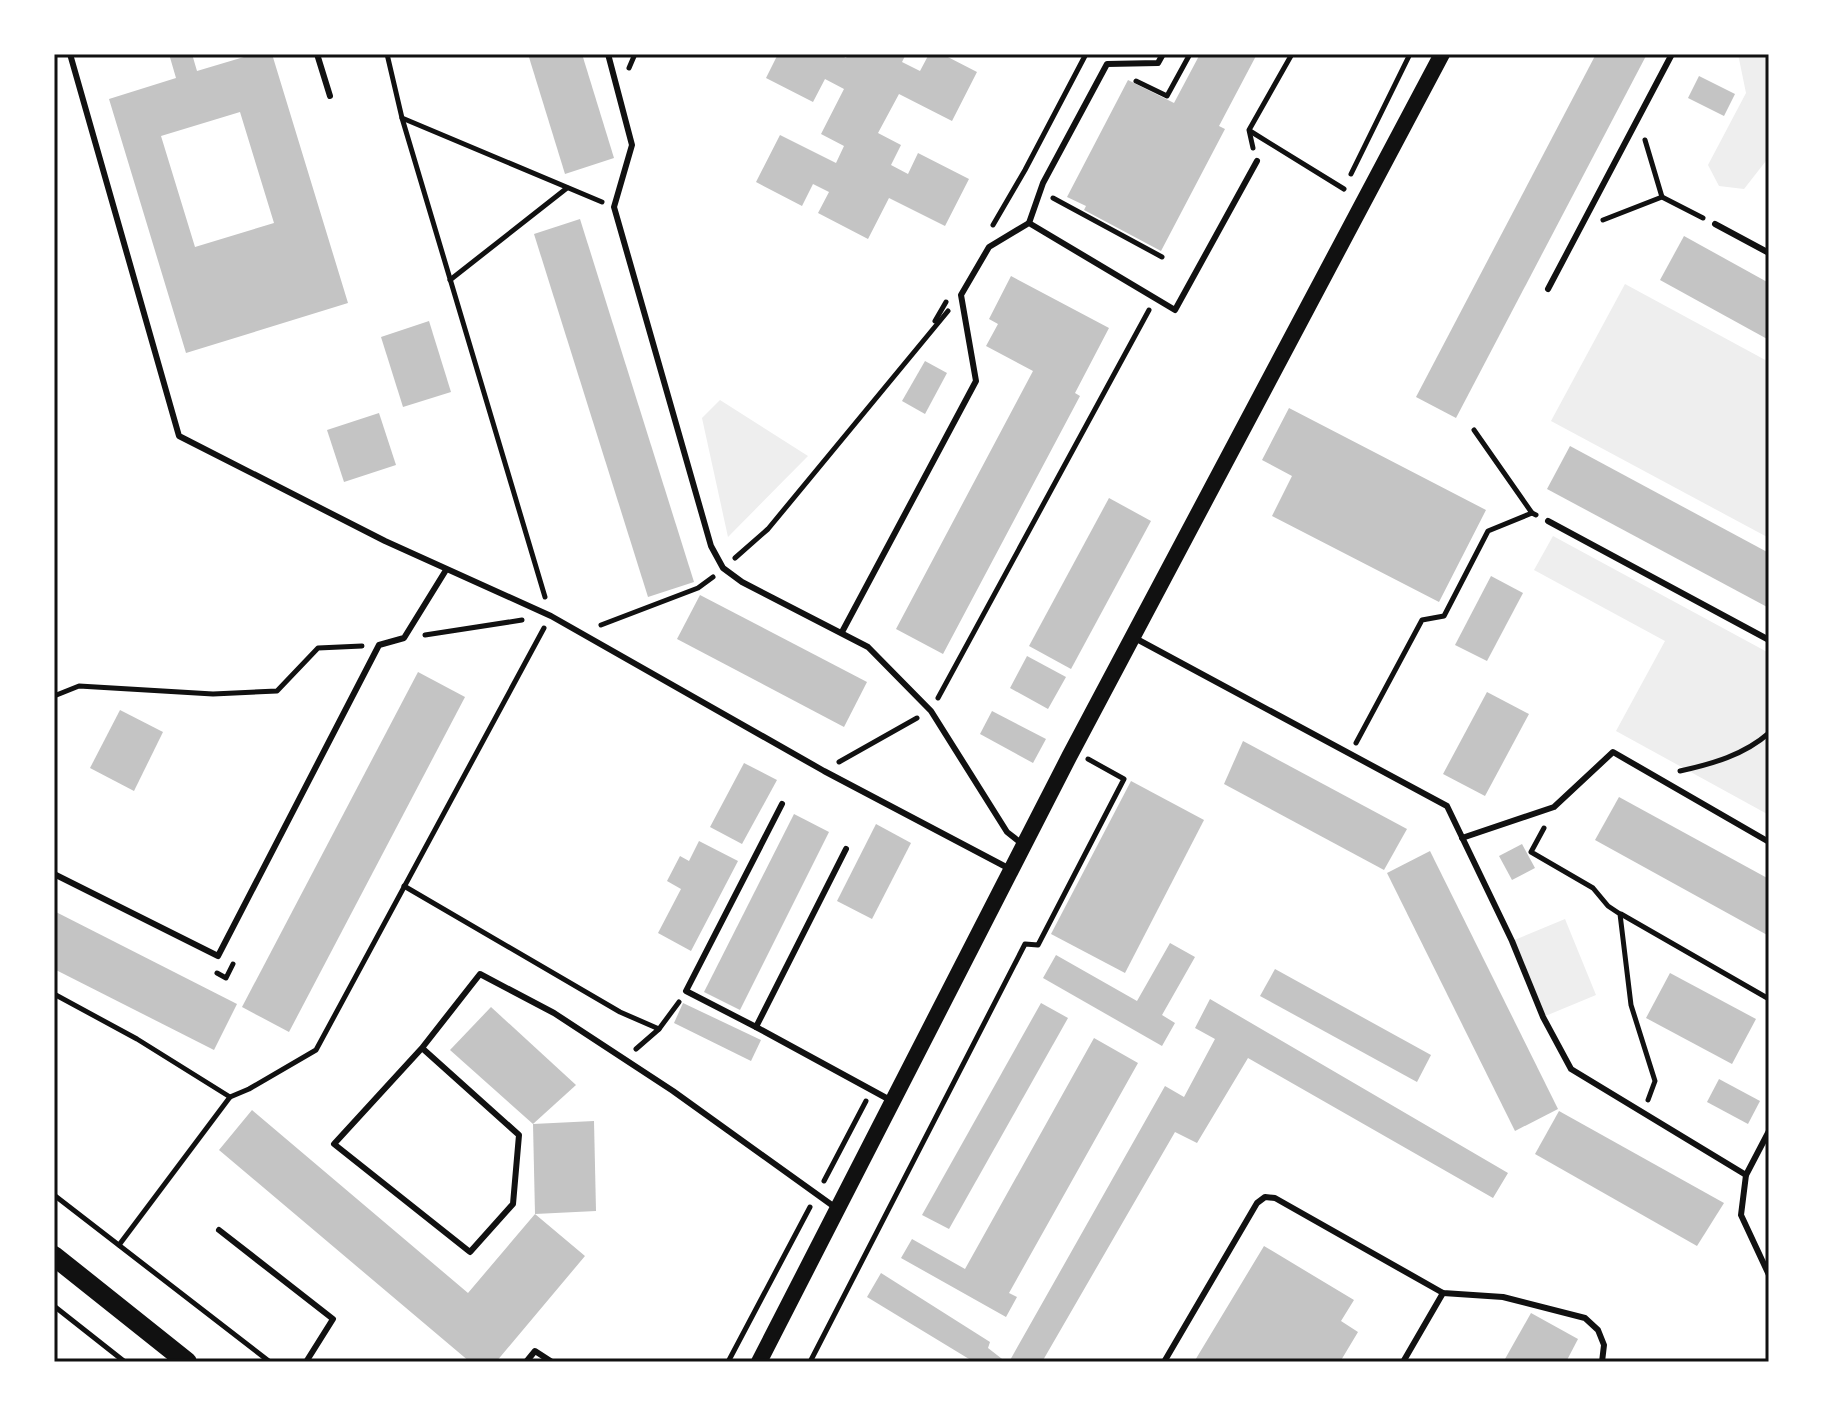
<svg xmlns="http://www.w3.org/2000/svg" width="1823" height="1416" viewBox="0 0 1823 1416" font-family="Commissioner,sans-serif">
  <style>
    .green { fill: #eee }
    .building { fill: #c4c4c4; fill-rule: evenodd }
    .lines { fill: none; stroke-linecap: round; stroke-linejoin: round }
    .path { stroke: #111; stroke-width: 5 }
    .service { stroke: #111; stroke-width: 6 }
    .secondary { stroke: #111; stroke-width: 16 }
    .primary { stroke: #111; stroke-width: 20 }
    .neatline { fill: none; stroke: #111; stroke-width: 3 }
  </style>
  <rect width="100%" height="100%" fill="#fff"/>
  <g class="green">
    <path d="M1738,54H1769V157L1744,189L1719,186L1708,165L1746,93Z"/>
    <path d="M1625,284L1769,362V538L1551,421Z"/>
    <path d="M720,400L808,456L728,537L702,418Z"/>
    <path d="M1553,536L1769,653V815L1616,731L1665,641L1534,570Z"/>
    <path d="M1565,919L1596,995L1543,1017L1512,941Z"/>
  </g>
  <g class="building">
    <path d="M169,54H192L197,71L254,54H272L348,303L186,353L109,99L176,78ZM240,112L274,223L195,247L161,136Z"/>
    <path d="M528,54H582L614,158L565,174Z"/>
    <path d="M778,54H838L846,58L848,54H906L902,62L920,71L929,54H942L977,72L952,121L899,94L878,133L901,145L891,165L908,174L918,153L969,179L945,226L889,198L868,239L818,213L829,192L813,184L802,206L756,182L780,135L836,163L844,146L821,134L844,89L825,79L813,102L766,78Z"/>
    <path d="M1200,54H1257L1219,126L1225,129L1161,251L1084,210L1086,206L1067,197L1128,80L1174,103Z"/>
    <path d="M1596,54H1647L1456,418L1416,397Z"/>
    <path d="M1699,76L1735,94L1724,116L1688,98Z"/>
    <path d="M580,219L694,582L648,597L534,234Z"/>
    <path d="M1684,236L1769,283V340L1660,280Z"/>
    <path d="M1011,276L1109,328L1075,393L1080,396L943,654L896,629L1033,371L986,346L998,324L989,319Z"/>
    <path d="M429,321L451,392L403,407L381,337Z"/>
    <path d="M925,361L947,373L925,414L902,401Z"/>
    <path d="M1289,408L1486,510L1439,602L1272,516L1292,476L1262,460Z"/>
    <path d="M379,413L396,465L344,482L327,430Z"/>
    <path d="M1570,446L1769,553V608L1547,489Z"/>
    <path d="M1109,498L1151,521L1071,669L1029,646Z"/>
    <path d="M1491,576L1523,593L1487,661L1455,645Z"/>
    <path d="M700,595L867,682L844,727L677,639Z"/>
    <path d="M1027,656L1066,677L1048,709L1010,688Z"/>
    <path d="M418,672L465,697L289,1032L242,1007Z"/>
    <path d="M1487,692L1529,714L1485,796L1443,774Z"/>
    <path d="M120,710L163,732L134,791L90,768Z"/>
    <path d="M992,711L1046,739L1033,763L980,734Z"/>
    <path d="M1243,741L1407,829L1384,870L1224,784Z"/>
    <path d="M744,763L777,780L742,844L710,827Z"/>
    <path d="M1131,781L1204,820L1125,973L1051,934Z"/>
    <path d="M1619,797L1769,879V936L1595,840Z"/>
    <path d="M794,814L829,832L740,1010L704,992Z"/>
    <path d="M876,824L911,843L872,919L837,901Z"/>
    <path d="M699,841L738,861L691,951L658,933L681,889L667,881L680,856L689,861Z"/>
    <path d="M1522,844L1535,868L1512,880L1499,856Z"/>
    <path d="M1430,851L1558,1109L1515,1131L1387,873Z"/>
    <path d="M54,911L237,1004L214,1050L54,969Z"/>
    <path d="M1170,943L1195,957L1162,1015L1175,1023L1162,1046L1043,978L1056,955L1137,1001Z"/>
    <path d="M1275,969L1431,1055L1417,1082L1260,996Z"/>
    <path d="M1670,973L1756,1019L1732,1064L1646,1018Z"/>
    <path d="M1210,999L1508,1173L1493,1198L1248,1058L1197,1143L1175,1132L1042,1362H1009L1165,1086L1184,1097L1215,1039L1195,1028Z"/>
    <path d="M683,1003L761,1040L751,1061L674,1023Z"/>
    <path d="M1041,1003L1068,1018L949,1229L922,1215Z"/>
    <path d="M491,1007L576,1085L533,1124L450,1050Z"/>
    <path d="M1094,1038L1138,1063L1009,1293L1017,1297L1006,1317L901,1258L912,1239L965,1269Z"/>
    <path d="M1719,1079L1760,1101L1748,1124L1707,1102Z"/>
    <path d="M252,1110L468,1293L535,1214L585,1256L496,1362H470L219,1150Z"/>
    <path d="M1559,1111L1724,1203L1697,1246L1535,1154Z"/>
    <path d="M594,1121L596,1211L535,1214L533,1124Z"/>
    <path d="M1264,1246L1354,1300L1341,1321L1358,1332L1340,1362H1194Z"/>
    <path d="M881,1273L990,1342L988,1348L1006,1362H974L867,1297Z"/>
    <path d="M1531,1313L1578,1339L1566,1362H1511L1505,1359Z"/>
  </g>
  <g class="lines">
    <g class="path">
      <path d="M387,54L402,118L602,202"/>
      <path d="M629,68L635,54"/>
      <path d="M1136,81L1167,96L1190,54"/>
      <path d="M402,118L545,597"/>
      <path d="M1250,131L1344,189"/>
      <path d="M1645,140L1662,197"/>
      <path d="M1253,148L1249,130L1292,54"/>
      <path d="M1351,174L1410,54"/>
      <path d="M1053,198L1162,257"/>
      <path d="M1603,220L1662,197L1703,218"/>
      <path d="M993,225L1025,170L1086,54"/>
      <path d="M450,280L567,188"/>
      <path d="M935,321L946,302"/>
      <path d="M1474,430L1532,513"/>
      <path d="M735,558L768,529L948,311"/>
      <path d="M601,625L698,588L713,577"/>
      <path d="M425,635L522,620"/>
      <path d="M54,696L79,686L213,694L277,691L318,648L362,646"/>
      <path d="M938,698L1149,310"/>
      <path d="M1356,743L1422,620L1444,616L1488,531L1532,513L1536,515"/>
      <path d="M839,762L917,718"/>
      <path d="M1680,771C1712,764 1744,755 1769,733"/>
      <path d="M1544,828L1531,852L1593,888L1608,906L1620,914L1631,1005L1655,1081L1648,1100"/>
      <path d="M404,886L620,1012L659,1029L636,1049"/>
      <path d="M1621,914L1769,999"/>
      <path d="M217,973L226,978L233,964"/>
      <path d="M54,994L137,1039L230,1097"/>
      <path d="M659,1029L679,1002"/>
      <path d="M824,1181L866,1101"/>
      <path d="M54,1195L270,1362"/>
      <path d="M119,1245L230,1097L249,1089L316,1050L544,628"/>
      <path d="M54,1306L125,1362"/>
      <path d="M728,1362L810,1207"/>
      <path d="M810,1362L1025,944L1038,945L1124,779L1088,759"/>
    </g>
    <g class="service">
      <path d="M70,54L179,436L385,541L551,616L824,771L1008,868"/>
      <path d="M317,54L330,96"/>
      <path d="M608,54L632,145L614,207L711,546L723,568L742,582L868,647L931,711L1007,832L1021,843"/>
      <path d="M1029,223L1043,183L1107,64L1158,63L1163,54"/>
      <path d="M1715,224L1769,253"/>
      <path d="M1548,289L1672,54"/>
      <path d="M1548,521L1769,640"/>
      <path d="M842,632L976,381L961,295L989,247L1029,223L1175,310L1257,161"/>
      <path d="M1133,637L1447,806L1512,941L1543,1017L1571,1069L1746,1175"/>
      <path d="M782,804L686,991L756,1027L846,849"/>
      <path d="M1462,838L1554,807L1613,752L1769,842"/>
      <path d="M54,874L218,956L379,645L404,638L446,570"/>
      <path d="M756,1027L890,1100"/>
      <path d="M422,1048L519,1135L513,1204L470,1252L334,1144L422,1048L480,974L554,1013L673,1091L836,1208"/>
      <path d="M1769,1131L1746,1175L1741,1215L1769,1275"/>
      <path d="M219,1230L333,1319L306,1362"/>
      <path d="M526,1362L535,1351L552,1362"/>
      <path d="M1164,1362L1257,1203L1265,1197L1275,1198L1443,1293L1503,1297L1585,1318L1598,1330L1604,1345L1602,1362"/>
      <path d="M1403,1362L1443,1293"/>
    </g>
    <path class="secondary" d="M759,1362L1070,755L1442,54"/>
    <path class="primary" d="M54,1256L187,1362"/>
  </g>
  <rect width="1823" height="1416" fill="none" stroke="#ffffff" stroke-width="112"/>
  <rect x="56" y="56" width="1711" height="1304" class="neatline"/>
</svg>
